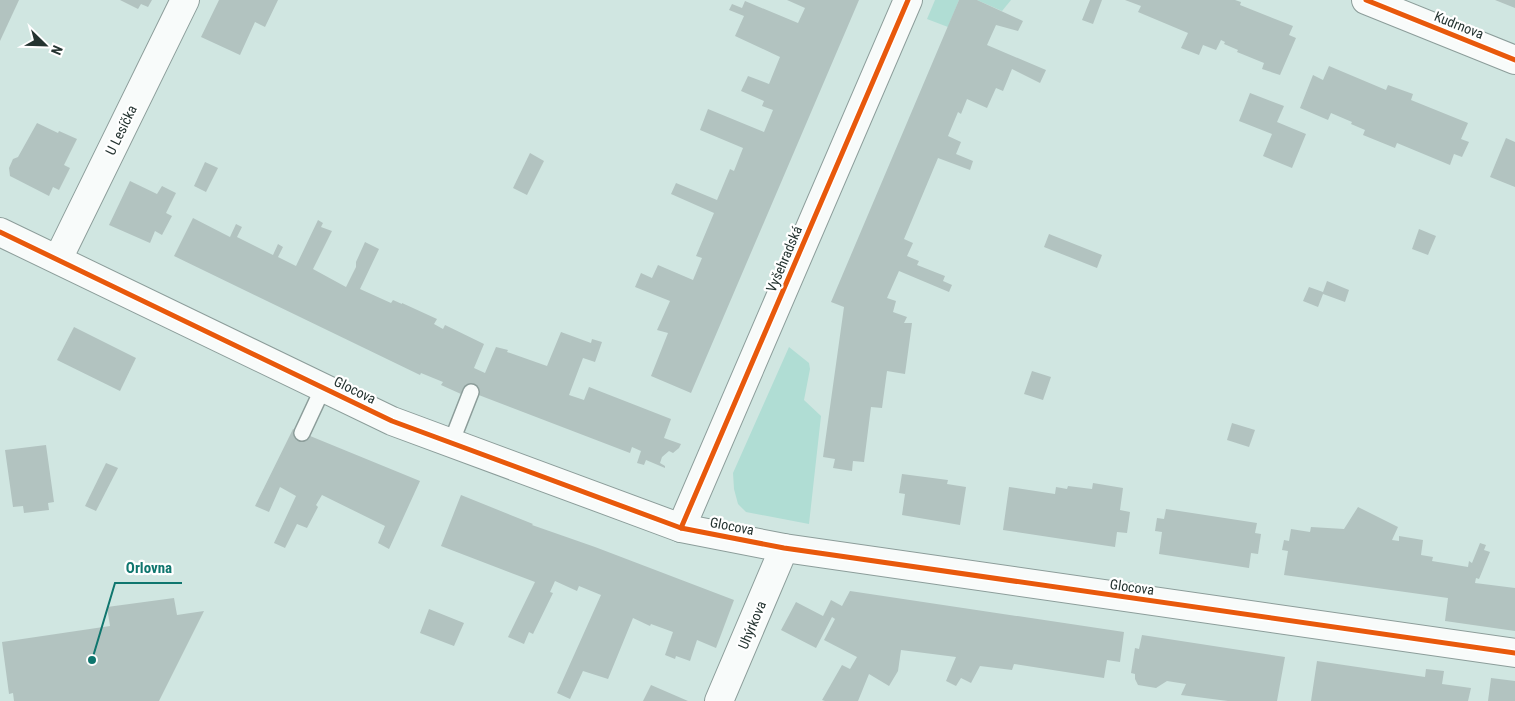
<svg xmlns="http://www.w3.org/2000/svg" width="1515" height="701" viewBox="0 0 1515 701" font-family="'Roboto Condensed',sans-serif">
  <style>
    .green { fill: #b0ddd4 }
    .building { fill: #b2c3c0 }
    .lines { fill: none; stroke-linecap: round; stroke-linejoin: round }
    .service-casing { stroke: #8c9d9a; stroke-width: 18 }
    .minor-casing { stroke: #8c9d9a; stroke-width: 30 }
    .service { stroke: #f8fbfa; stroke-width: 15 }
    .minor { stroke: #f8fbfa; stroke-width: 28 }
    .cycleway-casing { stroke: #fff; stroke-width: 8 }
    .cycleway { stroke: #e8590c; stroke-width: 5 }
    .labels { text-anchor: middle; stroke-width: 4.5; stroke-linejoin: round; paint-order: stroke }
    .street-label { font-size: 14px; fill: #243330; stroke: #fff }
    .leader { fill: none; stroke: #0f766e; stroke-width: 2 }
    .callout-dot { fill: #0f766e; stroke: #fff; stroke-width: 2 }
    .callout-label { font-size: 15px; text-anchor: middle; font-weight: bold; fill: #0f766e; stroke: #fff; stroke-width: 4.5; stroke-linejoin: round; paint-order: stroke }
  </style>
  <rect width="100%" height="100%" fill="#d0e6e1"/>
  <g class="green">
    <path d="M935,0H959L948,27L927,19Z"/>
    <path d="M977,0H1011L1002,11Z"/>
    <path d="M789,347L809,363L810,369L804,400L821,416L809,524L746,512L738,504L734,489L733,473Z"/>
  </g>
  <g class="building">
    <path d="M0,0H19L0,41Z"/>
    <path d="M120,0H152L148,7L141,4L138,9Z"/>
    <path d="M219,0H278L265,27L255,22L240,55L201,37Z"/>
    <path d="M787,0H859L691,393L651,376L668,333L657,330L670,301L635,287L641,273L652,278L658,265L693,280L702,258L696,256L714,213L671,194L676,183L717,200L730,169L734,171L743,148L700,130L708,109L764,132L773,110L762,106L764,101L741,91L748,76L769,84L780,57L735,36L744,16L729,10L732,4L742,8L745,1L798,23L805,8Z"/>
    <path d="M959,0H977L1023,21L1018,31L996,25L987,45L1046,70L1040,83L1012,69L1003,91L996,88L987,108L967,99L961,114L958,112L948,136L961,142L956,154L973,161L970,170L938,158L904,239L913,243L907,256L919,261L917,265L945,276L943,281L952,285L949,292L899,271L887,298L896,301L893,312L907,317L904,323H912L905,374L887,371L882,408L871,407L864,462L853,461L852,471L833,468L835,459L823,457L844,307L831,302Z"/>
    <path d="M1090,0H1102L1093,24L1082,20Z"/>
    <path d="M1125,0H1235L1241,2L1240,5L1293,26L1289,35L1296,38L1280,75L1262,69L1264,63L1237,52L1238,50L1224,44L1225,42L1221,40L1216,50L1203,45L1199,55L1181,48L1188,33L1138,12L1141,6Z"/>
    <path d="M1495,0H1515V8Z"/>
    <path d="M1329,66L1386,90L1388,85L1413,94L1411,100L1468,123L1461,139L1469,142L1462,157L1454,154L1450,165L1397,143L1395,148L1363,135L1365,130L1351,124L1352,122L1331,113L1328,120L1300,108L1313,75L1323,80Z"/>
    <path d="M1250,93L1284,106L1277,122L1306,134L1292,168L1263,156L1272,134L1239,121Z"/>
    <path d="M37,123L58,133L59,131L77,139L64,165L70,168L59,190L53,187L49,196L10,176L9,168L13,159L18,157Z"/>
    <path d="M1506,138L1515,142V187L1490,177Z"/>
    <path d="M530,153L544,161L527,195L513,188Z"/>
    <path d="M205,162L218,168L206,192L194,186Z"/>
    <path d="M130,181L157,194L162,186L176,193L166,213L172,216L162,235L155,231L150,243L109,225Z"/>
    <path d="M193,218L230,237L236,224L242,227L237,237L273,255L278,244L283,247L278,257L296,266L318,220L323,223L321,227L332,231L313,269L346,287L356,267V262L365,242L379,249L360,289L391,303L393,300L402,304V303L437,319L434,324L443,329L445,325L484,344L474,368L485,373L496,347L508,350L507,352L547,366L561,332L591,343L592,339L602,342L595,362L583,358L569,395L584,400L589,387L671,419L664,438L681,444L679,448L673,453L669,451L662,457L660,463L665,466V468L646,460L644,465L637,463L641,451L632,447L630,453L463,389L461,394L441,385L443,382L421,373L420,375L174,256Z"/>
    <path d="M1419,229L1436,236L1428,255L1412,249Z"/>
    <path d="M1049,234L1102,255L1097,268L1044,247Z"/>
    <path d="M1327,281L1349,290L1345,302L1323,294L1318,307L1303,301L1309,287L1323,292Z"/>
    <path d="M74,327L136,358L120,391L57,360Z"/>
    <path d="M1032,371L1051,377L1043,400L1024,394Z"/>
    <path d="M1232,423L1255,430L1249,447L1227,440Z"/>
    <path d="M293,429L420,481L389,549L378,543L385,526L322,495L316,505L318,507L307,528L297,524L285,548L274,543L296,496L280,487L269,512L255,506Z"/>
    <path d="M46,445L54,502L48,503L49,510L24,513L23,506L13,507L5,450Z"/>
    <path d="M106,463L118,468L96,511L85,506Z"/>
    <path d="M902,474L948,480L947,484L966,487L960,525L902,515L905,494L899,493Z"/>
    <path d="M1093,483L1123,488L1120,510L1130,512L1127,533L1117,532L1115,547L1003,530L1009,487L1055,494L1056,487L1067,489L1068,486L1092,489Z"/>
    <path d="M461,495L533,524L532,525L595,547L734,600L716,648L697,640L690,661L676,656L675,659L665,655L673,632L651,624L650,626L633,618L608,679L583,671L570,699L557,693L601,595L579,586L577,591L555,581L550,592L553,593L533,634L529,632L524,644L508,637L535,582L441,546Z"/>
    <path d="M1358,507L1398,527L1392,540L1399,541V536L1423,540L1421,555L1433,557L1432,561L1468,567L1469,561L1472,563L1480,543L1486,545L1484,550L1490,552L1479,579L1476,578L1475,583L1515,588V631L1445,621L1448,598L1284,575L1288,551L1282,550L1284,540L1289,541L1291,529L1310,532L1311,527L1344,529Z"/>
    <path d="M1166,509L1257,523L1255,533L1261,534L1258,554L1251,553L1249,568L1159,554L1162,532L1155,531L1157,518L1164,519Z"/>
    <path d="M850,591L1124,632L1120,662L1107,660L1104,678L1014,664L1012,670L980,666L971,683L961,678L956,686L946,681L956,657L901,650L898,671L889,686L869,674L858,701H825L822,700L842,665L850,669L857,657L824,640L835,619L832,617L816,648L781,630L796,602L823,616L831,600L842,606Z"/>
    <path d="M174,598L177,615L204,611L159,701H14L13,693L9,694L2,642L110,626L107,607Z"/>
    <path d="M429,609L464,623L454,646L420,633Z"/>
    <path d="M1142,635L1285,657L1277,701H1228L1181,695L1186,684L1167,681L1156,688L1138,685L1135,679V674L1131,673L1135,648L1139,649Z"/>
    <path d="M1317,661L1425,677L1426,669L1444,671L1442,684L1471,688L1468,701H1311Z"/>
    <path d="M1491,678L1515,681V701H1488Z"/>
    <path d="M651,685L688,701H643Z"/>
  </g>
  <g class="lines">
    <g class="service-casing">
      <g id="service">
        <path d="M302,433L323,388"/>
        <path d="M451,443L471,392"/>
      </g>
    </g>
    <g class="minor-casing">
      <g id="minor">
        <path d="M1366,0L1515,60"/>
        <path d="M0,232L392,421L681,528L784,548L1515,653"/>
        <path d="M58,259L185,0"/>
        <path d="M681,528L908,0"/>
        <path d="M719,701L784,548"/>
      </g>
    </g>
    <use href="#service" class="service"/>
    <use href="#minor" class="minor"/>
    <g class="cycleway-casing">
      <g id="cycleway">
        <path d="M1366,0L1515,60"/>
        <path d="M0,232L392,421L681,528L784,548L1515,653"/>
        <path d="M681,528L908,0"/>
      </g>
    </g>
    <use href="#cycleway" class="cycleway"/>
  </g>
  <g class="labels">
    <g class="street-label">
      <text transform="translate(1459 25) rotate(22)" y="5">Kudrnova</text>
      <text transform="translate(121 130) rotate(-64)" y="5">U Lesíčka</text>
      <text transform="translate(784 259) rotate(-67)" y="5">Vyšehradská</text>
      <text transform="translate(355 390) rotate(26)" y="5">Glocova</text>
      <text transform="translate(732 526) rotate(11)" y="5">Glocova</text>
      <text transform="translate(1132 587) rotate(8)" y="5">Glocova</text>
      <text transform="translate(752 625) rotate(-67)" y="5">Uhýrkova</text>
    </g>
  </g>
  <path class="leader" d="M92 660L115 583H182"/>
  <circle class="callout-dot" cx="92" cy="660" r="5"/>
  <g class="callout-label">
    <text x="149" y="573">Orlovna</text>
  </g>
  <g transform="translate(45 45) rotate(113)" stroke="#ffffff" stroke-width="4" paint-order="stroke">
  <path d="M0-4L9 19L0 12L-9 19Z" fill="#243330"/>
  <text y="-8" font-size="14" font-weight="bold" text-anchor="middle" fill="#243330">N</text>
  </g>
</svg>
